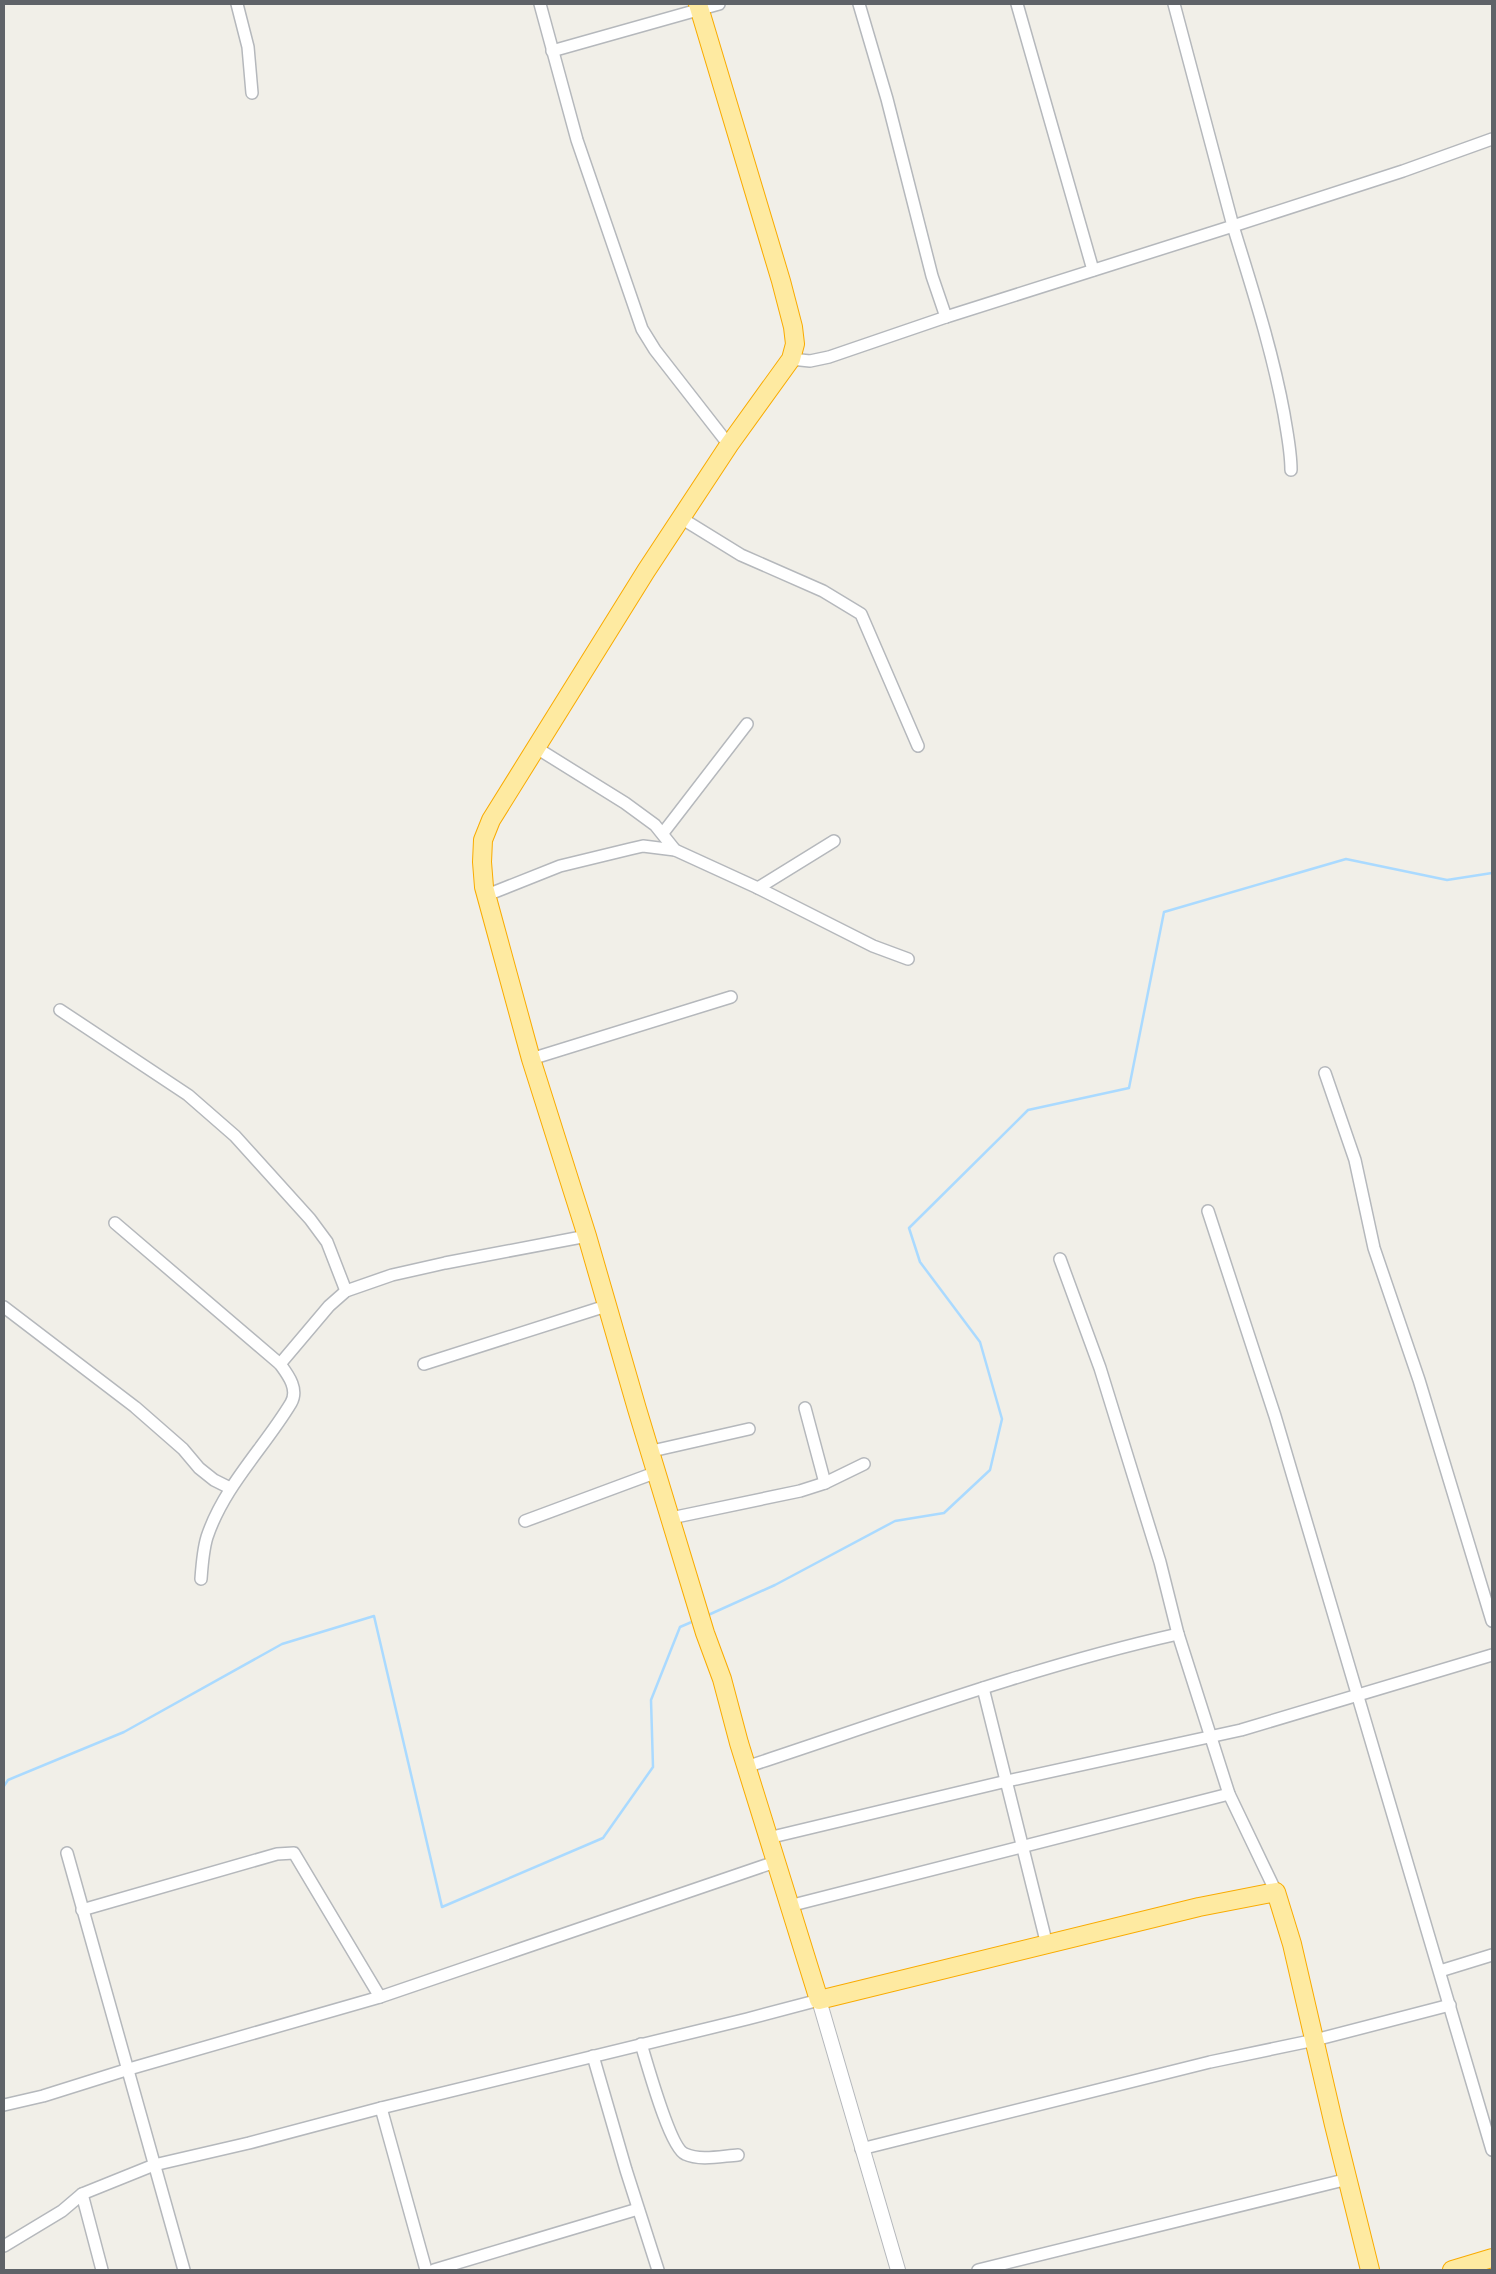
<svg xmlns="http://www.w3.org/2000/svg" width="1496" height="2274" viewBox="0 0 1496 2274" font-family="'Source Sans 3',sans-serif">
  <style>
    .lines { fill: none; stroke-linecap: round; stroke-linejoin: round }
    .stream { stroke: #aadaff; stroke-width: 2.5 }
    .minor-casing { stroke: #b5b8bc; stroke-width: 14 }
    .tertiary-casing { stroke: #b5b8bc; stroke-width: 16 }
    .trunk-casing { stroke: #f9ab00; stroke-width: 20 }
    .minor { stroke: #fff; stroke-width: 11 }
    .tertiary { stroke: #fff; stroke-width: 14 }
    .trunk { stroke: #feeaa1; stroke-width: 18 }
  </style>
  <rect width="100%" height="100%" fill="#f1efe8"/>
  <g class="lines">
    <g class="stream">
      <path d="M706,1616L775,1585L895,1521L944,1513L990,1470L1002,1419L980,1342L920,1262L909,1228L1028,1110L1129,1088L1164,912L1346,859L1447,880L1492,873"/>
      <path d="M4,1786L8,1780L124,1732L282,1644L374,1616L442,1907L603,1838L653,1767L651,1700L680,1627L694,1621"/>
    </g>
    <g class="minor-casing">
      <g id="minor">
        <path d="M237,4L248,47L252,93"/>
        <path d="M540,4L577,140L642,329L655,350L729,445"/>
        <path d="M859,4L887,99L932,276L946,317"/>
        <path d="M1017,4L1093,270"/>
        <path d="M552,51L719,4"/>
        <path d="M791,359L810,361L829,357L946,317L1233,226L1174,4"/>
        <path d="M1291,470C1291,451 1287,433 1284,414C1272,349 1252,288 1233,226L1403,171L1492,139"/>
        <path d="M681,518L741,555L823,591L861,614L918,746"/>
        <path d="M535,747L625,803L655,825L675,850L758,888L873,946L908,959"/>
        <path d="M663,833L747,724"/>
        <path d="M758,888L834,841"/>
        <path d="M487,895L560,866L630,849L643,846L675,850"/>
        <path d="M60,1010L188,1095L235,1136L310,1219L327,1242L346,1291"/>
        <path d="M531,1059L731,997"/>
        <path d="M1325,1073L1355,1160L1374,1248L1419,1380L1492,1621"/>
        <path d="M1208,1211L1275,1416L1492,2150"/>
        <path d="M115,1223L280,1364C288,1375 299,1389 291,1403C264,1448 224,1486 207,1537C203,1550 202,1565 201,1579"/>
        <path d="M1060,1259L1100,1368L1160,1562L1178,1634L1229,1794L1276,1892"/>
        <path d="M4,1307L135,1407L183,1449L199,1468L214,1480L230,1488"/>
        <path d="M280,1364L329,1306L346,1291L392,1275L445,1263L587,1236"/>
        <path d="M424,1364L606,1306"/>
        <path d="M805,1408L825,1483"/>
        <path d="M652,1451L749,1429"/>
        <path d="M671,1518L800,1491L825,1483L864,1464"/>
        <path d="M525,1521L657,1472"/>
        <path d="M983,1688L1047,1945"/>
        <path d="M746,1767C889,1720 1031,1667 1178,1634"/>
        <path d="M768,1838L1007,1781L1241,1730L1492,1655"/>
        <path d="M67,1853L184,2270"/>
        <path d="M789,1906L1229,1794"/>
        <path d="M82,1910L277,1854L294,1853L380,1997"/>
        <path d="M1440,1971L1492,1955"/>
        <path d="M641,2044C647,2063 670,2148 685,2154C700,2161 722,2156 738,2155"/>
        <path d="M593,2056L626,2170L658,2270"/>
        <path d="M4,2105L43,2096L129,2069L380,1997L775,1862"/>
        <path d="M381,2108L426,2270"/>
        <path d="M861,2149L1210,2062L1315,2040L1450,2005"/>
        <path d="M82,2194L102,2270"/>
        <path d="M4,2246L62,2211L82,2194L154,2165L249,2143L381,2108L747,2019L819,2000"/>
        <path d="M434,2270L638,2209"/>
        <path d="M978,2270L1348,2179"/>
      </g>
    </g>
    <g class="tertiary-casing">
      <path id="tertiary" d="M819,2000L898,2270"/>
    </g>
    <g class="trunk-casing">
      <g id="trunk">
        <path d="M698,4L781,281L793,327L795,344L791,359L729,445L646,571L491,820L483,840L482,862L484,887L531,1059L587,1236L637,1409L705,1633L722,1679L739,1743L819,2000L1199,1907L1276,1892L1292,1944L1334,2125L1370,2270"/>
        <path d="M1452,2270L1492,2258"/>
      </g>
    </g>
    <use href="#minor" class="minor"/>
    <use href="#tertiary" class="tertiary"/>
    <use href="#trunk" class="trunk"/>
  </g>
  <rect width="1496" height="2274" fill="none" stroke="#5f6368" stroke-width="10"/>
</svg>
